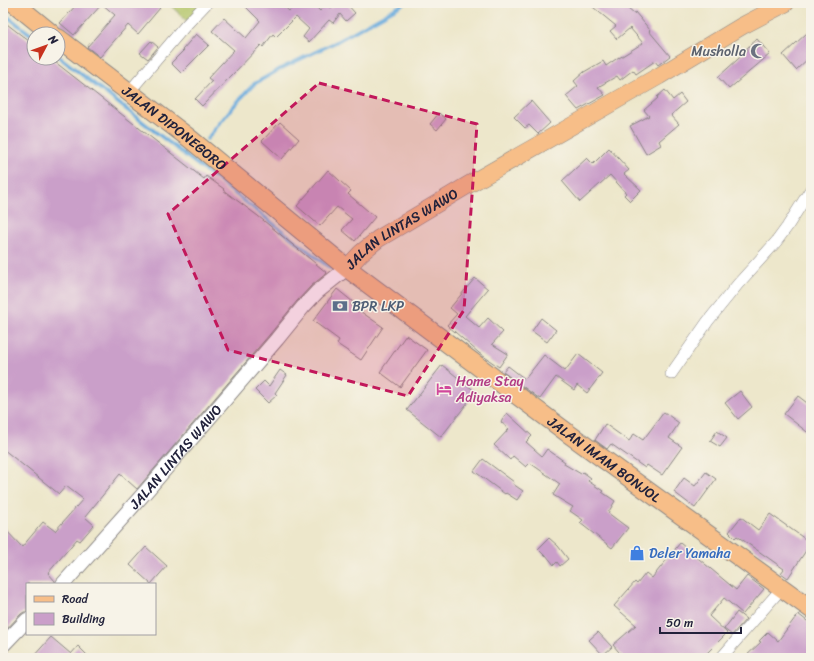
<svg xmlns="http://www.w3.org/2000/svg" width="814" height="661" viewBox="0 0 814 661" font-family="Sriracha,sans-serif">
  <style>
    .green { fill: #b3c568; stroke: #6a7452 }
    .lines { fill: none; stroke-linecap: round; stroke-linejoin: round }
    .stream { stroke: #69abdd; stroke-width: 3.5 }
    .building { fill: #ca9fc9 }
    .minor-casing { stroke: #888483; stroke-width: 12 }
    .tertiary-casing { stroke: #888483; stroke-width: 16 }
    .primary-casing { stroke: #888483; stroke-width: 18 }
    .trunk-casing { stroke: #888483; stroke-width: 20 }
    .minor { stroke: #fff; stroke-width: 11 }
    .tertiary { stroke: #fff; stroke-width: 14 }
    .primary { stroke: #f7be88; stroke-width: 17 }
    .trunk { stroke: #f7be88; stroke-width: 18 }
    .marked { fill: #c2185b; fill-opacity: 0.2; stroke: #c2185b; stroke-width: 3; stroke-dasharray: 8 5; stroke-linejoin: round }
    .labels { text-anchor: middle; stroke-width: 3; stroke-linejoin: round; paint-order: stroke }
    .worship-label { font-size: 14px; fill: #5b616d; stroke: #f7f3e8; text-anchor: end }
    .street-label { font-size: 14px; fill: #22223b; stroke: #f7f3e8 }
    .service-label { font-size: 14px; fill: #4e5e75; stroke: #f7f3e8; text-anchor: start }
    .hotel-label { font-size: 14px; fill: #b23c85; stroke: #f7f3e8; text-anchor: start }
    .shop-label { font-size: 14px; fill: #366cbe; stroke: #f7f3e8; text-anchor: start }
  </style>
  <rect width="100%" height="100%" fill="#f7f3e8"/>
  <filter id="ink" filterUnits="userSpaceOnUse"><feTurbulence type="fractalNoise" baseFrequency=".025" numOctaves="2"/><feDisplacementMap in="SourceGraphic" scale="8" xChannelSelector="R" yChannelSelector="G"/><feConvolveMatrix kernelMatrix="1 2 1 2 8 2 1 2 1" color-interpolation-filters="sRGB"/></filter>
  <filter id="wash" filterUnits="userSpaceOnUse"><feTurbulence type="fractalNoise" baseFrequency=".012" numOctaves="4" result="noise"/><feDisplacementMap in="SourceGraphic" scale="16" xChannelSelector="R" yChannelSelector="G"/><feGaussianBlur stdDeviation="0.9" result="paint"/><feColorMatrix in="noise" values="0 0 0 0 0 0 0 0 0 0 0 0 0 0 0 0 0 1.4 0 .05"/><feComposite in="paint" operator="in"/></filter>
  <g filter="url(#wash)">
    <rect width="100%" height="100%" fill="#ede7cb"/>
    <path class="green" d="M168,3H203L187,21Z"/>
    <g class="lines">
      <g class="stream">
        <path d="M3,13L34,37"/>
        <path d="M58,56L330,268"/>
        <path d="M207,139L231,109L254,84L282,68L334,43L405,3"/>
      </g>
    </g>
    <g id="blocks">
      <g class="building">
        <path d="M78,3H154L160,8L138,34L128,25L100,57L87,47L115,15L102,4L74,35L60,23Z"/>
        <path d="M242,3H280L289,11L297,3H312L320,11L326,4L331,8L336,3H346L355,13L346,21L340,14L333,23L329,20L309,42L303,37L309,29L296,17L276,37L273,34L263,47L261,45L202,106L195,99L212,81L208,78L234,50L212,31L224,18L246,38L260,21Z"/>
        <path d="M588,3H621L634,14L635,12L650,30L649,31L670,56L658,65L655,61L636,74L633,70L620,80L617,76L598,87L605,95L578,110L566,96L578,86L574,81L584,72L603,61L606,66L619,57V58L643,43L630,28L617,39L610,31L616,26Z"/>
        <path d="M3,21L34,45V58H50L204,179L206,176L224,189L223,190L258,216L327,273L311,286L297,301L270,334L137,489L120,474L85,517L94,525L80,541L77,539L48,573L55,581V584H27V612H24L21,614L3,633V527L22,547L43,522L55,531L83,499L66,486L59,494L3,449Z"/>
        <path d="M807,33L811,38V56L796,70L783,55Z"/>
        <path d="M196,34L209,45L181,73L171,63L184,50L183,49Z"/>
        <path d="M757,39L770,54L729,89L718,77L747,51L746,49Z"/>
        <path d="M151,41L158,47L148,59L140,53Z"/>
        <path d="M665,90L673,100L680,94L686,102L671,115L679,124L659,141L661,145L646,154L630,126L649,116L644,110L658,98L657,97Z"/>
        <path d="M531,101L550,123L538,134L529,125L525,128L514,117Z"/>
        <path d="M439,113L446,119L437,130L430,124Z"/>
        <path d="M280,122L299,139L282,159L262,141Z"/>
        <path d="M609,148L629,170L624,174L641,190L630,201L624,195L626,193L610,175L580,202L562,181L587,158L593,164Z"/>
        <path d="M328,170L351,191L348,194L375,217L355,241L342,230L352,219L337,207L320,226L297,206Z"/>
        <path d="M475,278L488,289L465,316L479,328L488,318L503,332L492,344L508,354L499,367L479,353L447,325L457,314L450,308Z"/>
        <path d="M337,289L353,302L351,305L383,327L361,360L337,344L339,340L313,321Z"/>
        <path d="M541,318L556,330L547,342L532,331Z"/>
        <path d="M406,335L427,350L400,387L380,372Z"/>
        <path d="M578,354L602,373L587,393L577,385L574,390L556,377L540,399L503,372L508,366L525,379L544,355L565,371Z"/>
        <path d="M442,365L476,392L441,437L407,410Z"/>
        <path d="M280,370L287,375L275,393L277,395L268,403L255,390L264,381L269,386Z"/>
        <path d="M740,391L752,407L738,419L725,403Z"/>
        <path d="M798,396L811,406V435L784,414Z"/>
        <path d="M664,412L679,423L669,438L682,447L662,475L647,465L645,468L611,444L607,449L595,440L605,424L629,441L634,434L643,440Z"/>
        <path d="M507,413L532,436L526,442L542,456L547,449L565,462L564,464L581,474L583,472L591,478L588,481L603,491L602,492L615,501L608,513L628,528L612,548L580,523L583,520L570,511L573,507L553,495L560,484L530,463L526,467L513,456L510,460L494,445L509,429L501,422Z"/>
        <path d="M717,431L727,438L720,447L710,441Z"/>
        <path d="M483,459L514,482L513,484L523,491L517,500L506,493L505,494L474,471Z"/>
        <path d="M706,472L716,479L695,508L674,492L684,478L695,486Z"/>
        <path d="M770,514L805,539L811,530V552L807,549L788,578L781,573L784,569L737,536L735,538L729,532L741,517L758,530Z"/>
        <path d="M549,538L558,546L568,559L560,566L557,562L554,565L546,555L545,556L538,549Z"/>
        <path d="M680,543L736,590L747,576L764,589L743,614L724,598L709,616L727,633L706,654L710,658H624L613,645L636,625L614,606L635,582L637,584L646,573L652,578Z"/>
        <path d="M146,547L167,566L151,584L130,565Z"/>
        <path d="M737,612L746,619L732,635L724,629Z"/>
        <path d="M798,614L811,624V658H744L761,642L759,641L768,632L778,641Z"/>
        <path d="M598,632L612,647L603,655L589,640Z"/>
        <path d="M51,637L71,654L78,646L90,658H32Z"/>
      </g>
    </g>
  </g>
  <g filter="url(#ink)">
    <use href="#blocks" fill-opacity="0" stroke="#888483" stroke-width="1"/>
    <g class="lines">
      <g class="minor-casing">
        <g id="minor">
          <path d="M129,92L186,25L207,3"/>
          <path d="M671,374L708,321L738,284L776,242L787,227L811,189"/>
          <path d="M721,658L782,588"/>
        </g>
      </g>
      <g class="tertiary-casing">
        <g id="tertiary">
          <path id="s1" d="M63,584L148,489L277,339L303,307L317,292L347,268"/>
          <path d="M3,645L27,620"/>
        </g>
      </g>
      <g class="primary-casing">
        <g id="primary">
          <path id="s2" d="M347,268L361,253L378,239L468,185L659,76L742,26L786,3"/>
        </g>
      </g>
      <g class="trunk-casing">
        <g id="trunk">
          <path d="M14,3L52,34"/>
          <path id="s3" d="M58,38L189,138L347,268L399,307L569,434L811,609"/>
        </g>
      </g>
      <use href="#minor" class="minor"/>
      <use href="#tertiary" class="tertiary"/>
      <use href="#primary" class="primary"/>
      <use href="#trunk" class="trunk"/>
    </g>
  </g>
  <path class="marked" d="M319,83L477,124L464,310L408,396L228,350L168,214Z"/>
  <defs>
    <g id="mosque-bare" transform="scale(1.2)"><path d="M3.5-4.9A6 6 0 1 0 3.5 4.9A5 5 0 1 1 3.5-4.9Z" fill="#6b7280" stroke="#f7f3e8" stroke-width="2.5" paint-order="stroke"/></g>
    <g id="bank-bare" transform="scale(1.2)"><path d="M-6-4H6V4H-6ZM0-2.3a2.3 2.3 0 1 0 0 4.6a2.3 2.3 0 1 0 0-4.6Z" fill="#5c6f8a" stroke="#f7f3e8" stroke-width="2.5" paint-order="stroke"/></g>
    <g id="hotel-bare" transform="scale(1.2)"><path d="M-6-4.5h1.5V1H6V5H4.5V3h-9V5H-6ZM-4 0a1.8 1.8 0 1 1 3.6 0ZM.5 0V-2.5h3Q6-2.5 6 0Z" fill="#d1479c" stroke="#f7f3e8" stroke-width="2.5" paint-order="stroke"/></g>
    <g id="shop-bare" transform="scale(1.2)"><path d="M-5-2.5h2.3a2.7 3.5 0 0 1 5.4 0H5L5.5 6h-11ZM-1.5-2.5h3a1.5 2.3 0 0 0-3 0Z" fill="#3f7fe0" stroke="#f7f3e8" stroke-width="2.5" paint-order="stroke"/></g>
  </defs>
  <g fill-rule="evenodd">
    <use href="#mosque-bare" x="758" y="51"/>
    <use href="#bank-bare" x="340" y="306"/>
    <use href="#hotel-bare" x="444" y="389"/>
    <use href="#shop-bare" x="637" y="553"/>
  </g>
  <g class="labels">
    <g class="worship-label">
      <text x="746" y="56">Musholla</text>
    </g>
    <g class="street-label">
      <text dy="5" stroke="none"><textPath href="#s3" startOffset="147">JALAN DIPONEGORO</textPath></text>
      <text dy="5" stroke="none"><textPath href="#s2" startOffset="68">JALAN LINTAS WAWO</textPath></text>
      <text dy="5" stroke="none"><textPath href="#s1" startOffset="170">JALAN LINTAS WAWO</textPath></text>
      <text dy="5" stroke="none"><textPath href="#s3" startOffset="690">JALAN IMAM BONJOL</textPath></text>
    </g>
    <g class="service-label">
      <text x="352" y="311">BPR LKP</text>
    </g>
    <g class="hotel-label">
      <text x="456" y="386">Home Stay<tspan x="456" dy="16">Adiyaksa</tspan></text>
    </g>
    <g class="shop-label">
      <text x="649" y="558">Deler Yamaha</text>
    </g>
  </g>
  <rect width="814" height="661" fill="none" stroke="#f7f3e8" stroke-width="16"/>
  <rect x="26" y="583" width="130" height="52" fill="#f7f3e8" stroke="#a29fa3"/>
  <rect x="34" y="596" width="20" height="6" fill="#f7be88" stroke="#a29fa3"/>
  <text x="62" y="603" font-size="12" fill="#22223b">Road</text>
  <rect x="34" y="613" width="20" height="12" fill="#ca9fc9" stroke="#a29fa3"/>
  <text x="62" y="623" font-size="12" fill="#22223b">Building</text>
  <g transform="translate(46 46) rotate(49)"><circle r="19" fill="#f7f3e8" stroke="#a29fa3"/>
  <path d="M0-3L7 15L0 10L-7 15Z" fill="#c8321e"/>
  <text y="-6" font-size="11" font-weight="bold" text-anchor="middle" fill="#22223b">N</text>
  </g>
  <path d="M660 627v6h81v-6" fill="none" stroke="#22223b" stroke-width="2"/>
  <text x="666" y="627" font-size="12" fill="#22223b" stroke="#f7f3e8" stroke-width="3" paint-order="stroke">50 m</text>
</svg>
